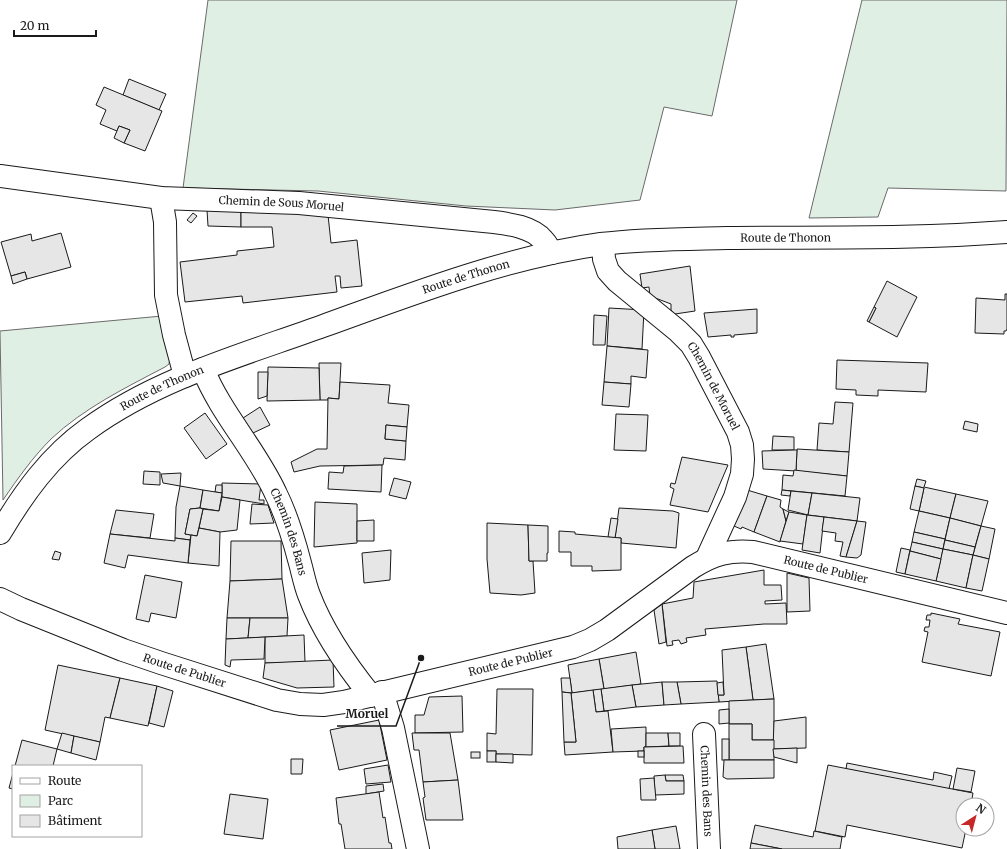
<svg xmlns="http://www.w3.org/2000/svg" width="1007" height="849" viewBox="0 0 1007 849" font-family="Merriweather,serif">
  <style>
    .green { fill: #e0efe3; stroke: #6a6a6a }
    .building { fill: #e6e6e6; stroke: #1a1a1a }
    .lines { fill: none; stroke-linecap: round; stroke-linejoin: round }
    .street-casing { stroke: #1a1a1a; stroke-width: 24 }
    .secondary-casing { stroke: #1a1a1a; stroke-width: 24 }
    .street { stroke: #fff; stroke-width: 22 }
    .secondary { stroke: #fff; stroke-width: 22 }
    .labels { text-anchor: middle; stroke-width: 3; stroke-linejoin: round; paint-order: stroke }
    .street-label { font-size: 11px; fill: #1a1a1a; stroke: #fff }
    .leader { fill: none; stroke: #1a1a1a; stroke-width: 1.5 }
    .callout-dot { fill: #1a1a1a; stroke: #fff; stroke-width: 1.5 }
    .callout-label { font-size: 12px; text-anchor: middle; font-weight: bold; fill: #1a1a1a; stroke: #fff; stroke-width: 3; stroke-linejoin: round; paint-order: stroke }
  </style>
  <rect width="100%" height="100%" fill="#fff"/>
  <g class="green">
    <path d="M208,0H737L712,116L664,107L640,200L555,210L466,206L318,191L183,188Z"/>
    <path d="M862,0H1007L1006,191L888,188L878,217L809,218Z"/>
    <path d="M162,316L170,358L169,364L165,367C125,388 84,408 51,439C33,457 18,478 3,500L0,331Z"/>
  </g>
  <g class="building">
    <path d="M129,79L166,94L159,110L123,95Z"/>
    <path d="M104,87L162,111L145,151L124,143L130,130L119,126L117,131L100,124L106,110L96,105Z"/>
    <path d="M119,126L130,130L124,143L114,138Z"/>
    <path d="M207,210H241V227L208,226Z"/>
    <path d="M241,210L328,215L331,243L357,240L362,286L341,288L340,276H335L337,292L243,303L242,296L185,302L180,262L237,255V251L274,247L272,227H241Z"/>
    <path d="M193,213L197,216L191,223L187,220Z"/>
    <path d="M61,233L71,267L27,279L25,272L11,276L1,242L31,234L32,241Z"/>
    <path d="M690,266L695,311L675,314L671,310V304L650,296L649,287L642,288L640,274Z"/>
    <path d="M25,272L27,279L13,284L11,276Z"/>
    <path d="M887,281L917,297L897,337L869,322L876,308L874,307Z"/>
    <path d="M1005,294H1007V329L1006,331H1004V334L975,333L976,298L1005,300Z"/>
    <path d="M874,307L876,308L869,322L867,321Z"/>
    <path d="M609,308L644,310L642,349L607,346Z"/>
    <path d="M757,309V333L734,335V337H731V335L708,337L704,313Z"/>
    <path d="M594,315L607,316L605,345H593Z"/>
    <path d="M607,346L648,350L646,378L631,376V384L604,382Z"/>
    <path d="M837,360L928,363L926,392L878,390V396L856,395V390L836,389Z"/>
    <path d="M319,363H341L339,399L328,398V400H320Z"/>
    <path d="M268,367L319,368L320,400L267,401Z"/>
    <path d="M258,372H268L267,396L258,399Z"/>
    <path d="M340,382L390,385L388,403L409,405L407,427L386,425L385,439L406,441L405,460L384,458L383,465L320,466L294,472L291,462L317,449H327L328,398L339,399Z"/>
    <path d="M604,382L631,384L629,407L602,405Z"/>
    <path d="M835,402L853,403L849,452L817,450L819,423L833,424Z"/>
    <path d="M260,407L270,425L253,433L243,418Z"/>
    <path d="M205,413L227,444L206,459L184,428Z"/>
    <path d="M616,414L648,415L646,451L614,450Z"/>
    <path d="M965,421L978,424L977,432L963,429Z"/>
    <path d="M386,425L407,427L406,441L385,439Z"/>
    <path d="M773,436L794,437V450H772Z"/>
    <path d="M797,449L849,452L847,476L796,471Z"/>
    <path d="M794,450H797L796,471L763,469L762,451Z"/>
    <path d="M682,457L728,465L708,512L670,505L674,489L670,487L671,483L675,484Z"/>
    <path d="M382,465L381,492L328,489L329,472L343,473L344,466Z"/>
    <path d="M794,470L847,476L845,496L782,490L783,475L793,476Z"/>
    <path d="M144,471L160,472V485L143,484Z"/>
    <path d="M181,473L180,486L163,483L161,474Z"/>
    <path d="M394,478L411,482L406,499L389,495Z"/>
    <path d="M917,479L926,481L924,487L956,494L950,518L919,511L924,488L915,486Z"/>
    <path d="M222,483L261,484L259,500H264V504L222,497Z"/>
    <path d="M216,485H222V493L215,492Z"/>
    <path d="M180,486L203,490L200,508L190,509L185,534L191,535L190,540L175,538L176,507Z"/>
    <path d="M915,486L924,488L919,511L910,509Z"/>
    <path d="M203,490L222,493L219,511L200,508Z"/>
    <path d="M747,490L767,496L754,532L742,527L741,529L734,526Z"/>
    <path d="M782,490L791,491L790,496L781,495Z"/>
    <path d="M791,491L812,493L808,515L788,510Z"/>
    <path d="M812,493L860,498L857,521L808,515Z"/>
    <path d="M956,494L988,501L981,526L950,518Z"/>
    <path d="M767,496L781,500L780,507L783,509L786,521L780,542L754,532Z"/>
    <path d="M222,497L240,500L237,530L220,532L199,528L203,509L219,511Z"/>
    <path d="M315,502L357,504V543L314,547Z"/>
    <path d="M252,504L268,505L274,523L250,524Z"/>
    <path d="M200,508L203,509L197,536L185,534L190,509Z"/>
    <path d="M619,508L673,511L679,513L676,548L621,543V538H615Z"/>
    <path d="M783,509L789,512L786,521Z"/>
    <path d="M116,510L154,514L150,538L110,534Z"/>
    <path d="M919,511L950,518L945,539L914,532Z"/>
    <path d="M789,512L807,515L803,544L780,541Z"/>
    <path d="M807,515L824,517L820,553L802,550Z"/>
    <path d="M824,517L857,521L846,557L840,556L843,542L835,541L836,533L822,531Z"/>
    <path d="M611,518L618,519L615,538L608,537Z"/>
    <path d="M950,518L981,526L975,547L945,540Z"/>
    <path d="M374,520V541H357V521Z"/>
    <path d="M857,521L866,522L861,555L857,558L846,557Z"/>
    <path d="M487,523L528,525L529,561H533L535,593L521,595L490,593L487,559Z"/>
    <path d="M528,525L548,526V553H547V561H529Z"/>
    <path d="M981,526L995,529L989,559L973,555Z"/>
    <path d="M199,528L220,532L219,566L188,563L191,535L197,536Z"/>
    <path d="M559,531L575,532V534L621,538V570L592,571V566H571V552H559Z"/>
    <path d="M914,532L945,539L943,549L912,542Z"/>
    <path d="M110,534L175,541V538L190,540L188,563L128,555L125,568L104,563Z"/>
    <path d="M945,540L975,547L973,555L943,549Z"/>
    <path d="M231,541H281L282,579L230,581Z"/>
    <path d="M912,542L943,549L941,559L910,551Z"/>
    <path d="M901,548L910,550L905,574L896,572Z"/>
    <path d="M943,549L973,555L966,588L936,581Z"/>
    <path d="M391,550L390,580L364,583L362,553Z"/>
    <path d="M55,551L61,553L59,560L52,559Z"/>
    <path d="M910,551L941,559L936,581L905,574Z"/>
    <path d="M973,555L989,559L982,591L966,588Z"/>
    <path d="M764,570V585H781L782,600L765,601V604L786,603L787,624H764L705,629L706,635L686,638L687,642L681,644L679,640L672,641L673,645L667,646L662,604L693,598L694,582Z"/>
    <path d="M787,573L809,578L810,611L787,612Z"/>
    <path d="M145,575L182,582L176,618L151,613L149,622L136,619Z"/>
    <path d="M282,579L288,618H227L230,581Z"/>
    <path d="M662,604L666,642L659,644L654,610Z"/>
    <path d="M931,613L960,619L958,624L1000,632L991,676L922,662L928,632L924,631L925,627H929L930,620H926L927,615H931Z"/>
    <path d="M227,618H250L248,638L226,639Z"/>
    <path d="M250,618H288L287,636L248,638Z"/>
    <path d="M304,635L305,662L265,663V637Z"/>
    <path d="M265,637L264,659L231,660L230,667L225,665L226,639Z"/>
    <path d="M766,644L774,699L753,700L746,647Z"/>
    <path d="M746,647L753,700L719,702L718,695H724L722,650Z"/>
    <path d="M636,652L641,684L604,689L599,659Z"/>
    <path d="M599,659L604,689L572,693L568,665Z"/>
    <path d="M333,660L334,687L297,688L263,678L265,663Z"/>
    <path d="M58,665L120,678L110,718L105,717L100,742L45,730Z"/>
    <path d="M120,678L157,686L148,726L110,718Z"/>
    <path d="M561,678H570L572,693L562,692Z"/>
    <path d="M717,681L719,702L681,704L677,682Z"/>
    <path d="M662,682L664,705L636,707L632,685Z"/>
    <path d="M662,682H677L681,704L664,705Z"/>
    <path d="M723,682L724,695H718L717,683Z"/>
    <path d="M632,685L636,707L604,711L601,689Z"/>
    <path d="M157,686L173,691L164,727L149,723Z"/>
    <path d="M497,689H533L532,755L496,754V751H487V733L496,734Z"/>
    <path d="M601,689L604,711L596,712L593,690Z"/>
    <path d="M593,690L596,712L608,711L613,752L565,755L564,742H576L571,693Z"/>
    <path d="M562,692L571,693L576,742H564Z"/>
    <path d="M462,696L463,732L415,733V715H424L429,697Z"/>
    <path d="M774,699V740H752V724H729V701Z"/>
    <path d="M729,709V723L719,724V710Z"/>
    <path d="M806,717V748L773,749L774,721Z"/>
    <path d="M379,720L387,760L339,770L330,730Z"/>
    <path d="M729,724H752V740H774V760H729Z"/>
    <path d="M646,727V747H644V751L613,752L611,729Z"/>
    <path d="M62,733L74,736L71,753L57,749Z"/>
    <path d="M412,733H450L458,780L423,782L419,750H414Z"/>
    <path d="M646,733H668L669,746L646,747Z"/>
    <path d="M668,733H680V746H669Z"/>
    <path d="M74,736L100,742L96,760L71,753Z"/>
    <rect x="722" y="739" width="7" height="21"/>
    <path d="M22,740L57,749L53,766H15Z"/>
    <path d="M683,746L684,763H644V747Z"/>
    <path d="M797,748V763L774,757L773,749Z"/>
    <rect x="487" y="751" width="9" height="11"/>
    <rect x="638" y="751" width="6" height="6"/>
    <rect x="471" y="752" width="9" height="6"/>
    <path d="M496,754H513V763L496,762Z"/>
    <path d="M291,759H303L302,774H291Z"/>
    <path d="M724,760H774V778L727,779L723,777Z"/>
    <path d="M847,763L933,780L934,772L952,776L949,789L846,769Z"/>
    <path d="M388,765L391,782L366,784L364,769Z"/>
    <path d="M828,765L973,793L971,805H963V829H966L962,848L847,825L845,837L815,831Z"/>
    <path d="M957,768L975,771L971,792L953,789Z"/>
    <path d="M13,773V789L9,788Z"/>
    <path d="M665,775H683L684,781H666Z"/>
    <path d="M665,775L666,781H684V794L655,795L654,776Z"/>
    <path d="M654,778L656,800H641L640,779Z"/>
    <path d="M458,780L463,820H426L423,798L425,797L423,782Z"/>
    <path d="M383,784L384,791L366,794V786Z"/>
    <path d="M379,792L383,818L385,817L389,843H391L392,849H345L341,824H339L336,798Z"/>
    <path d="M230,794L268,799L263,839L224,834Z"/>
    <path d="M755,825L813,837L814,831L842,837L840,849H782L751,843Z"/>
    <path d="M676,826L680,849H655L652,830Z"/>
    <path d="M652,830L655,849H618L617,837Z"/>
    <path d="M751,843L782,849H750Z"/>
  </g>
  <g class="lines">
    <g class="street-casing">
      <g id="street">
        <path id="s1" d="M0,176L161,198L299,203L494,222C510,224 532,227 543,240C547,244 549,249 552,253"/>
        <path d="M161,198L165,222L166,295L174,335L185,376"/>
        <path id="s2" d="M603,244L604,259L608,271L617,281L678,331L691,344L699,357L738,432L742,445L743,459L742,474L735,497L707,558"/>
        <path id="s3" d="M203,369C221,414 256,450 276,494C287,516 294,540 300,563C303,574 305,585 309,595C323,632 346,665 371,696"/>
        <path d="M382,692L393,728L418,849"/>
        <path id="s4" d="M704,734L709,849"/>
      </g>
    </g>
    <g class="secondary-casing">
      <g id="secondary">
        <path id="s5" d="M0,533C23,494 50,456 88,429C158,378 243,355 323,326C412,294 507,257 601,244C643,239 686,239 727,238C821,237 914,239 1007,232"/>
        <path id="s6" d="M0,599L21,609L123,650L161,663L277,700L300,704L323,705L344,702L573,647L590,640L607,630L693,567C714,554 729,550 753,552L1007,613"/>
      </g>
    </g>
    <use href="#street" class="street"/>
    <use href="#secondary" class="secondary"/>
  </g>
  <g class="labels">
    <g class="street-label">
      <text dy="4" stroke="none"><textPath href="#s1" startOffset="283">Chemin de Sous Moruel</textPath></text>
      <text dy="4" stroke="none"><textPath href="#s5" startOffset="870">Route de Thonon</textPath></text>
      <text dy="4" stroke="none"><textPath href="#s5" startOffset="546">Route de Thonon</textPath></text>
      <text dy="4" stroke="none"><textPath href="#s2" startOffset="186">Chemin de Moruel</textPath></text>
      <text dy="4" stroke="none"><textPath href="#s5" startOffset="222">Route de Thonon</textPath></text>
      <text dy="4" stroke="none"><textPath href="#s3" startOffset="185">Chemin des Bans</textPath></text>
      <text dy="4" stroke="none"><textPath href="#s6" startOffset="881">Route de Publier</textPath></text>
      <text dy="4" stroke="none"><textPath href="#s6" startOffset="534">Route de Publier</textPath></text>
      <text dy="4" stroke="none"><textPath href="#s6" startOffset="198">Route de Publier</textPath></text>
      <text dy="4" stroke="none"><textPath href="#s4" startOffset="57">Chemin des Bans</textPath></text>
    </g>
  </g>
  <path class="leader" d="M421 658L396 726H337"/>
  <circle class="callout-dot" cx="421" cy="658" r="4"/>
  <g class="callout-label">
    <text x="367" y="718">Moruel</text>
  </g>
  <rect x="12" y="765" width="130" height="72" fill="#ffffff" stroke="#a3a3a3"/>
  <rect x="20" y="778" width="20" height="6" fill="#ffffff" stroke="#a3a3a3"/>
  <text x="48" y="785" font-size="12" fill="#1a1a1a">Route</text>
  <rect x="20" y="795" width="20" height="12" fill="#e0efe3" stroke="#a3a3a3"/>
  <text x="48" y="805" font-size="12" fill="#1a1a1a">Parc</text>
  <rect x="20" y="815" width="20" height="12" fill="#e6e6e6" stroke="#a3a3a3"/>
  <text x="48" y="825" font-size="12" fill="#1a1a1a">Bâtiment</text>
  <g transform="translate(975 817) rotate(36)"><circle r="19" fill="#ffffff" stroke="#a3a3a3"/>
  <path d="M0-3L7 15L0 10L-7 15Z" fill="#c62828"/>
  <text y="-6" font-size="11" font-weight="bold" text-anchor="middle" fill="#1a1a1a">N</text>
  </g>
  <path d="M14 30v6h82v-6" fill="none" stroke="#1a1a1a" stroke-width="2"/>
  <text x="20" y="30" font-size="12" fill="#1a1a1a" stroke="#ffffff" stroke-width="3" paint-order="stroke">20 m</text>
</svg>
